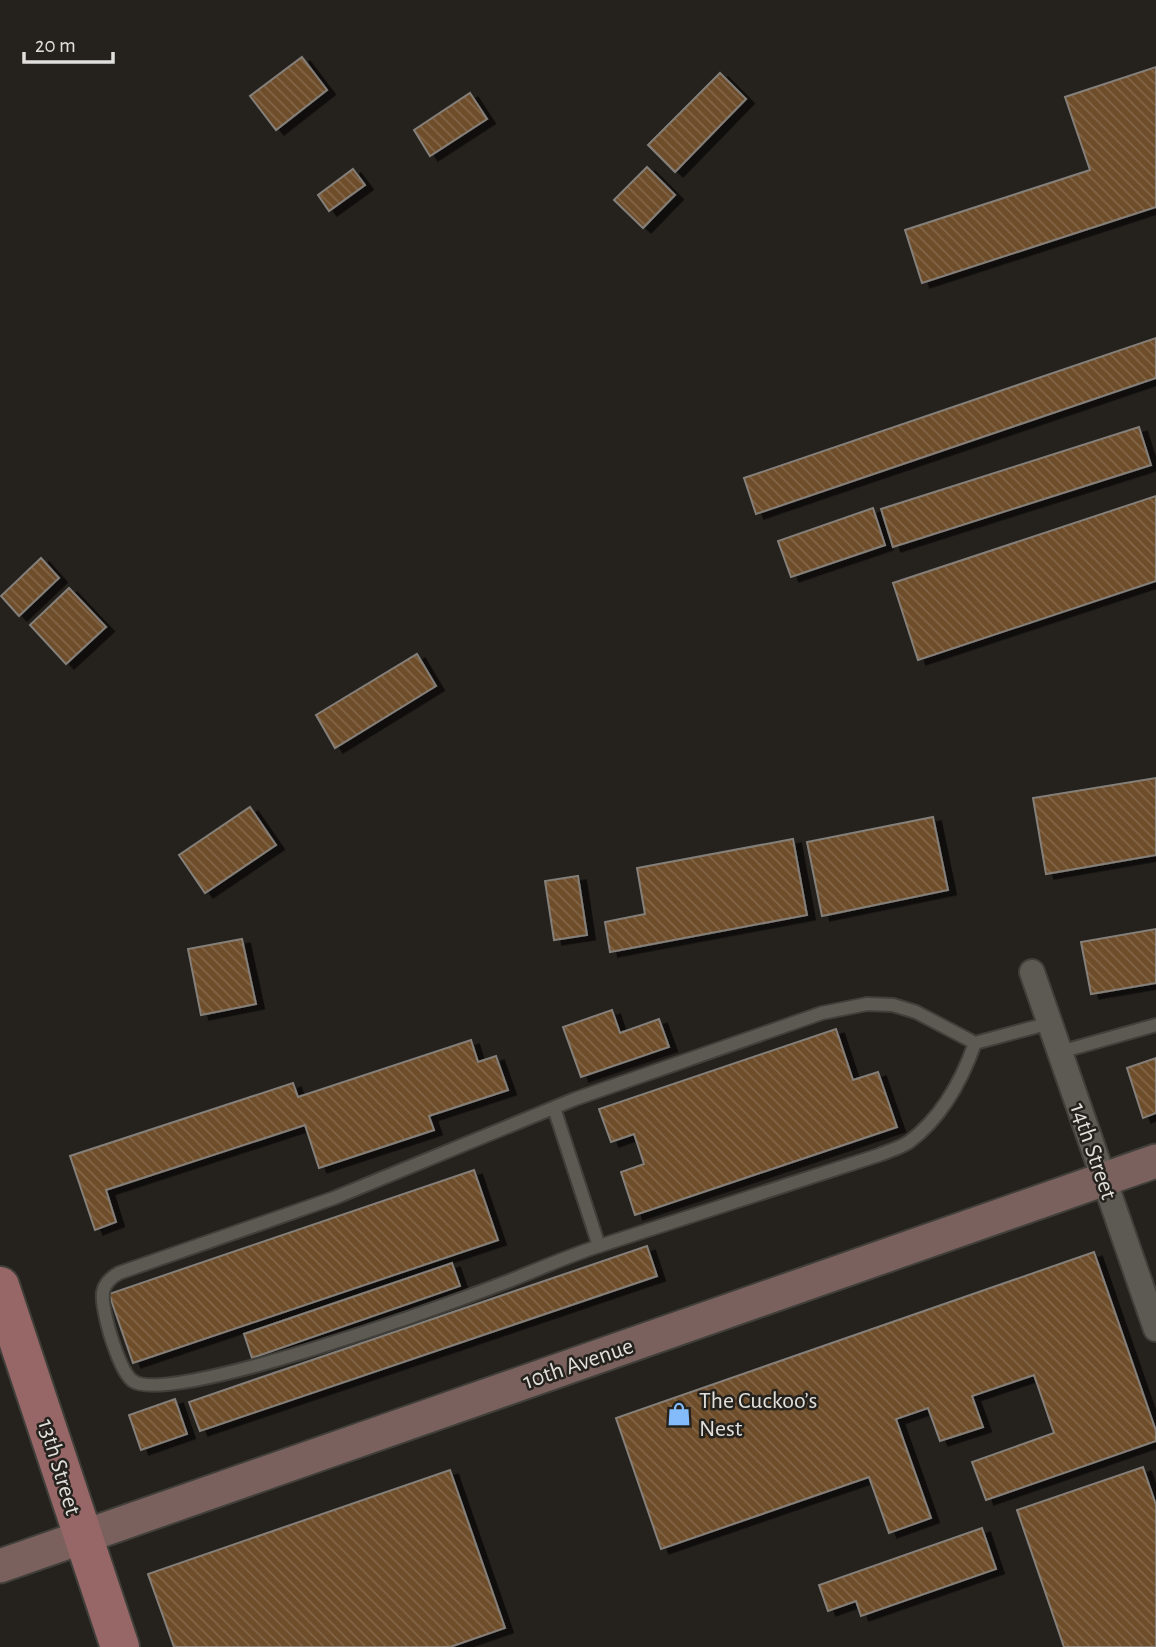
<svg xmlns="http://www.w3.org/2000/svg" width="1156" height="1647" viewBox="0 0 1156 1647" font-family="'Alegreya Sans',sans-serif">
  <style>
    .building { fill: url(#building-back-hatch); stroke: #857f7a; stroke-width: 2; filter: url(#shadow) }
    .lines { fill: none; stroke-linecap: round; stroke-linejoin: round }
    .service-casing { stroke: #413f3a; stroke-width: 16 }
    .minor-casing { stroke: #413f3a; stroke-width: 28 }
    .secondary-casing { stroke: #413f3a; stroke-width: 37 }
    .primary-casing { stroke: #413f3a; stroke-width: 42 }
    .service { stroke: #5d5a54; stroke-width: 12 }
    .minor { stroke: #5d5a54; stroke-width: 24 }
    .secondary { stroke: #7a615e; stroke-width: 33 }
    .primary { stroke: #976768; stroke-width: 38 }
    .labels { text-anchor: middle; stroke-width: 5; stroke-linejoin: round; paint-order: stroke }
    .street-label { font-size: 24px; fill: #e1dfdb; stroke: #25221d }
    .poi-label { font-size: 24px; fill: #e1dfdb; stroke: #25221d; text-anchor: start }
  </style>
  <defs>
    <pattern id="building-back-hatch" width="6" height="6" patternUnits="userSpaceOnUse" patternTransform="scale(1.75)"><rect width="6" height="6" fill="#6e4d2a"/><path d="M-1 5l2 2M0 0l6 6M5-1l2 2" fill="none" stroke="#826648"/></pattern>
    <filter id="shadow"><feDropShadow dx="8" dy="4.5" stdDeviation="0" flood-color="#0009"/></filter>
  </defs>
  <rect width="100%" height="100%" fill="#25221d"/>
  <g class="building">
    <path d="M302,57L327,90L276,130L250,96Z"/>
    <path d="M1156,67V207L922,283L905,230L1090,170L1065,97Z"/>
    <path d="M720,73L746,99L675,172L648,145Z"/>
    <path d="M470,93L487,119L430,156L414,130Z"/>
    <path d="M647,167L675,195L643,228L614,200Z"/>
    <path d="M353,169L365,185L329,211L318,195Z"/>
    <path d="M1156,338V378L756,514L744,478Z"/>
    <path d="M1139,427L1151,465L893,547L881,509Z"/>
    <path d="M1156,496V581L918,660L893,583Z"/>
    <path d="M873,508L885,545L791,577L778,541Z"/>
    <path d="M41,558L59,578L19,616L1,596Z"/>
    <path d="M69,588L106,627L66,664L30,625Z"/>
    <path d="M417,654L436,686L335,748L316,715Z"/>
    <path d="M1156,778V855L1046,874L1033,798Z"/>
    <path d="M250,807L276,845L205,893L179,855Z"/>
    <path d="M933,817L948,890L822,916L807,842Z"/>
    <path d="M793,839L807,915L610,952L605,922L645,914L637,868Z"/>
    <path d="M578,876L587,935L554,940L545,881Z"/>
    <path d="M1156,929V983L1091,994L1081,942Z"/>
    <path d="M242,939L256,1004L201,1015L188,949Z"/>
    <path d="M612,1010L620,1033L659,1019L669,1047L581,1077L563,1027Z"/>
    <path d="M836,1029L853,1080L878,1072L897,1127L635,1215L621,1172L644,1164L634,1134L611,1142L599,1109Z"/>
    <path d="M471,1040L478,1062L496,1056L508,1090L429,1116L434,1130L319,1168L305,1125L106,1190L116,1222L95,1230L70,1156L293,1083L298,1097Z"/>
    <path d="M1156,1058V1113L1143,1118L1127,1068Z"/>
    <path d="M474,1170L498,1240L133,1363L109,1294Z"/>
    <path d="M647,1246L657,1276L200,1431L189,1402Z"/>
    <path d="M1094,1252L1156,1431V1441L986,1500L972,1462L1054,1433L1034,1375L972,1396L983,1427L940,1441L928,1408L896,1419L931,1518L889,1533L869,1477L661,1549L616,1418Z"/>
    <path d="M452,1263L460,1286L252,1358L244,1334Z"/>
    <path d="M175,1399L187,1434L141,1450L129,1415Z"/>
    <path d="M1143,1467L1156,1505V1647H1064L1017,1510Z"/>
    <path d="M450,1470L505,1628L450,1647H174L148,1574Z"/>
    <path d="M982,1528L996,1569L861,1616L856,1601L828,1611L819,1585Z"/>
  </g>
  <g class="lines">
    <g class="service-casing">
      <g id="service">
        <path d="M1060,1052L1156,1025"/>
        <path d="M554,1108L599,1246C568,1256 539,1269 509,1281C457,1301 170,1407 133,1381C121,1373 109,1332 106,1318C101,1297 99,1284 119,1273L334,1198L575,1099L822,1013L867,1004L893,1005L916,1012L975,1043L1050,1023"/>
        <path d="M599,1246L879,1155C888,1151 900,1148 909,1142C941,1118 962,1080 975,1043"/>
      </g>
    </g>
    <g class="minor-casing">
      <path id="minor" d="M1032,972L1156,1329"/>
    </g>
    <g class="secondary-casing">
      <path id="secondary" d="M0,1566L1156,1161"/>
    </g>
    <g class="primary-casing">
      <path id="primary" d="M0,1286L120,1647"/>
    </g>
    <use href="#service" class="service"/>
    <use href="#minor" class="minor"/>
    <use href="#secondary" class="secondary"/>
    <use href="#primary" class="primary"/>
  </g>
  <defs>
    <g id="shop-bare" transform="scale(1.89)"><path d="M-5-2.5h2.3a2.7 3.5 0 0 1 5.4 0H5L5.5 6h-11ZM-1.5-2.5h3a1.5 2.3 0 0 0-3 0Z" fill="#84bcfb" stroke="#25221d" stroke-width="2.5" paint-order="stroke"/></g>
  </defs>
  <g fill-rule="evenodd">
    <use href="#shop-bare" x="679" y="1414"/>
  </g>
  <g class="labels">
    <g class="street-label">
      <text transform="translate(1094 1151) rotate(71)" y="8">14th Street</text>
      <text transform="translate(578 1363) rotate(-19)" y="8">10th Avenue</text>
      <text transform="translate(60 1467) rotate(73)" y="8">13th Street</text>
    </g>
    <g class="poi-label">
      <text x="699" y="1408">The Cuckoo’s<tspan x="699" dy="28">Nest</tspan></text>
    </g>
  </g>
  <path d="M24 52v10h89v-10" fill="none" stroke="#e1dfdb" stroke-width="3.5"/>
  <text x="35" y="52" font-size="21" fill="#e1dfdb" stroke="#25221d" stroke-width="5" paint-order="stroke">20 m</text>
</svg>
